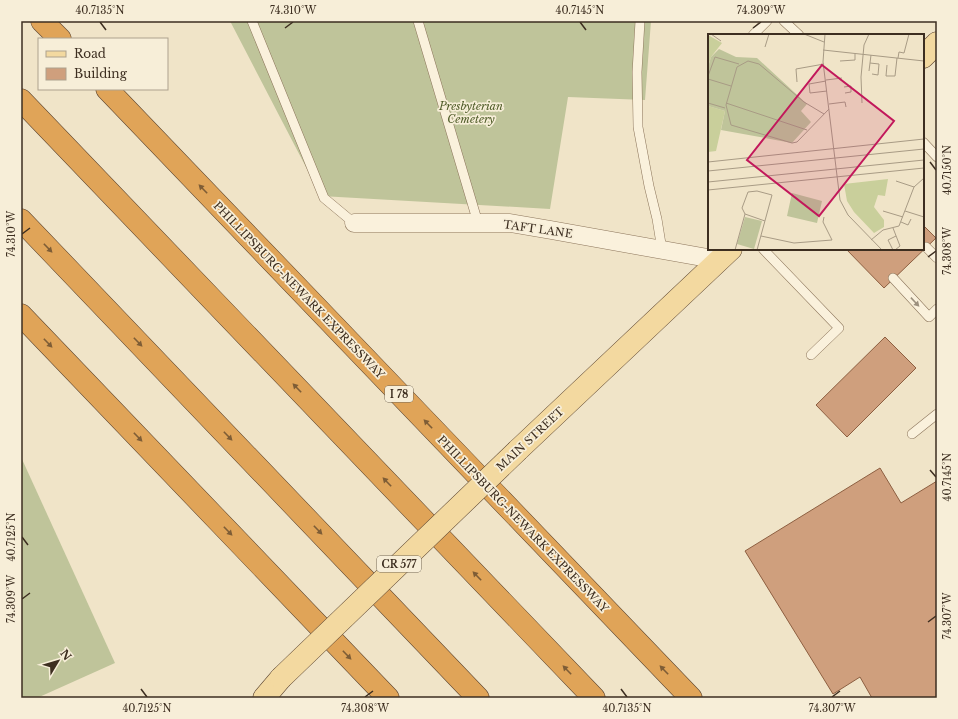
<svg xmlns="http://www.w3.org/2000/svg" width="958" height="719" viewBox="0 0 958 719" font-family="'Libre Baskerville',serif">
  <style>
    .cemetery { fill: #bfc49a }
    .building { fill: #cf9f7d; stroke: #8d5f41 }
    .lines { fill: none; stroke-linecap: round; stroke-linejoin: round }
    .service-casing { stroke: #8d765c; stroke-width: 10 }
    .minor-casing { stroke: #8d765c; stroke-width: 19 }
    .primary-casing { stroke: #5b4430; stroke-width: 23 }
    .motorway-casing { stroke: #5b4430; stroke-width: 23 }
    .service { stroke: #faf1dc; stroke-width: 9 }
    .minor { stroke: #faf1dc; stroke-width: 18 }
    .primary { stroke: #f3d9a0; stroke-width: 22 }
    .motorway { stroke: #e0a458; stroke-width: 22 }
    .primary-bridge-casing { stroke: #5b4430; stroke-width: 23; stroke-linecap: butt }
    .primary-bridge { stroke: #f3d9a0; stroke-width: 22 }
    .oneway { fill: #7e5d36 }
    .oneway2 { fill: #9c907e }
    .ticks { fill: none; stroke: #3d2e20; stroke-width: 1.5 }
    .labels { text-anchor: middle; stroke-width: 3.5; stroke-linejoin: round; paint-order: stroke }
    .shield { fill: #f7eed8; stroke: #756857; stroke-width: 1 }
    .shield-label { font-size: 10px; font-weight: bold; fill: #3d2e20 }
    .park-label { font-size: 11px; font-style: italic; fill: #4d5a26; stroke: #f7eed8 }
    .street-label { font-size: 11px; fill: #3d2e20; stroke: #f7eed8 }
    .inset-road { fill: none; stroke: #a89b85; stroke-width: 1 }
    .view { fill: #c2185b; fill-opacity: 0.15; stroke: #c2185b; stroke-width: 2 }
    .inset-edge { fill: none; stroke: #3d2e20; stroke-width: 2 }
    .neatline { fill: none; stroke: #3d2e20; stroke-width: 1.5 }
    .ticks-label { font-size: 10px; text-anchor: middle; fill: #3d2e20 }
  </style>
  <rect width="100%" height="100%" fill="#f0e4c8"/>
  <g class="cemetery">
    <path d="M230,21H651L645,100L568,97L550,209L321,196Z"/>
    <path d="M21,457L115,663L37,698H21Z"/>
  </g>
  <g class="building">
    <path d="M923,225L936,238L884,288L846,249H923Z"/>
    <path d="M885,337L916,368L847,437L816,405Z"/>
    <path d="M880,468L901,503L937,481V698H872L860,677L833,694L745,551Z"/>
  </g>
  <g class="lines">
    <g class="service-casing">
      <g id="service">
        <path d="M252,21L324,198L354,223"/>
        <path d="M418,21L478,223"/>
        <path d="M640,21L637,72L638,127L649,186L657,219L662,250"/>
        <path d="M784,21L799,35"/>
        <path d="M753,35L767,21"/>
        <path d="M923,142L937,157"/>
        <path d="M926,247L937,258"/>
        <path d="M763,249L839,328L811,355"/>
        <path d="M893,278L929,317L937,309"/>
        <path d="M912,434L937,414"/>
      </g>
    </g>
    <g class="minor-casing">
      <path id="minor" d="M354,223H510L551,230L719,260"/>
    </g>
    <g class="primary-casing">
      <g id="primary">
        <path d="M923,57L937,43"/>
        <path d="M518,450L731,249"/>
        <path d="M264,698L281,678"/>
      </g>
    </g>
    <g class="motorway-casing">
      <g id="motorway">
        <path d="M42,21L60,39"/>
        <path d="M107,89L691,698"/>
        <path d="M21,100L594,698"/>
        <path d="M21,220L478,698"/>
        <path d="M21,315L388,698"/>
      </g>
    </g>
    <use href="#service" class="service"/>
    <use href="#minor" class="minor"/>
    <use href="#primary" class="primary"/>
    <use href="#motorway" class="motorway"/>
    <g class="primary-bridge-casing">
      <path id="primary-bridge" d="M281,678L518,450"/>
    </g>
    <use href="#primary-bridge" class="primary-bridge"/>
  </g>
  <defs><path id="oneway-solid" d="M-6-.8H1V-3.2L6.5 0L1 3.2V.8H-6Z"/></defs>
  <g class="oneway">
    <use href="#oneway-solid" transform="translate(203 189) rotate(-134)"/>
    <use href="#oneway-solid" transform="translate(48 248) rotate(46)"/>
    <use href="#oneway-solid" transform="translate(138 342) rotate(46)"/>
    <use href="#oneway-solid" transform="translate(48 343) rotate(46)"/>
    <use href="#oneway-solid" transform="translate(297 388) rotate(-134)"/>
    <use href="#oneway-solid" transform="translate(428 424) rotate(-134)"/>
    <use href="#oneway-solid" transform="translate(228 436) rotate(46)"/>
    <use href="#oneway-solid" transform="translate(138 437) rotate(46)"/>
    <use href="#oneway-solid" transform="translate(387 482) rotate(-134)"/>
    <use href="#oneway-solid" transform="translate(318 530) rotate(46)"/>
    <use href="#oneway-solid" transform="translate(228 531) rotate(46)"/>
    <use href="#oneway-solid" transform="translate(477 576) rotate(-134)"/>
    <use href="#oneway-solid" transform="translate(347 655) rotate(46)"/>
    <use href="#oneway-solid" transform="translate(567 670) rotate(-134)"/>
    <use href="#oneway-solid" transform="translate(664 670) rotate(-134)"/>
  </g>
  <use class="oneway2" href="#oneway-solid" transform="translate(915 302) rotate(47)"/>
  <path class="ticks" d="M100,22L106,30M580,22L586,30M285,28L293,22M753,28L761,22M930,162L936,170M22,234L30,228M928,257L936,251M930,470L936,477M22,537L28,545M22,599L30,593M928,622L936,616M141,689L147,697M621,689L627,697M365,697L373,691M832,697L840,691"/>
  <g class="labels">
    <g class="shield">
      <rect x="385" y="386" width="28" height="16" rx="3"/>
      <rect x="377" y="556" width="44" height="16" rx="3"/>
    </g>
    <g class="shield-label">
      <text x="399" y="398">I 78</text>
      <text x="399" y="568">CR 577</text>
    </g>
    <g class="park-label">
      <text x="471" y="110">Presbyterian<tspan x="471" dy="13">Cemetery</tspan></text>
    </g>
    <g class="street-label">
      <text transform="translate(538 229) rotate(8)" y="4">TAFT LANE</text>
      <text transform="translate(299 290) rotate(46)" y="4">PHILLIPSBURG-NEWARK EXPRESSWAY</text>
      <text transform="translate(530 439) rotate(-43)" y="4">MAIN STREET</text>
      <text transform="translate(523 524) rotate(46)" y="4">PHILLIPSBURG-NEWARK EXPRESSWAY</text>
    </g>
  </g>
  <g transform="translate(708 34)">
    <rect width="216" height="216" fill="#f0e4c8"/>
    <path d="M0,1L14,9L3,23L0,33ZM0,72L17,77L8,117L0,118ZM180,145L177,162L170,161L166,173L176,186V193L166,199L146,178L139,167L136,150Z" fill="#c9cf9b"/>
    <path d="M11,15L28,23L49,24L99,70L93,77L103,88L84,109L13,96L17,77L0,72V33L3,23ZM84,159L114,167L109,189L79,182ZM37,183L54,187L46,215L29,210Z" fill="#bfc49a"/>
    <path class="inset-road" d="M3,0L13,7M96,0L116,8M117,0L115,28L132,166L140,181L174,216M57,13L61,0M115,16L216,27M190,24L191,18L196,19L201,0M132,27L147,26V20M162,29L171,30L170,41L164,40M179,31L178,42H187L189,24M161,37L163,21M0,42L7,23L31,30M0,45L23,52M118,46L134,44M118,47L101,50L102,59L119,57M89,48L88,35L116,30M136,53L143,52V58L137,59M0,69L17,74M18,69L99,96M154,69L153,43L156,11L161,0M121,70L137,68L138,73M116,80L96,68L51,30L40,27L29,33L18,71L23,91L84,109L89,108L121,75M0,128L216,105M0,137L216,115M188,147L206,153M0,148L216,126M0,156L216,134M175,177L195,183M197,177L216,183M37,180L34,174L40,158L49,157L64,161L49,216M37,180L57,187M193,188L200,191L203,185M185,194L192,212L187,216M53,202L86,209L124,206L115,188L116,183M163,206L175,196L191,192L206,153L216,144M27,216L37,180M185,216L180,206L188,202"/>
    <path class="view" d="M114,31L186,87L111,182L39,126Z"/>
    <rect width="216" height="216" class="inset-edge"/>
  </g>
  <rect width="958" height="719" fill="none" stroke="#f7eed8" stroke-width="44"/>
  <rect x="38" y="38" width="130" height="52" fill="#f7eed8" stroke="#ada18e"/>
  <rect x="46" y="51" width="20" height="6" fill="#f3d9a0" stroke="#ada18e"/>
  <text x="74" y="58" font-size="12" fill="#3d2e20">Road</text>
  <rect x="46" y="68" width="20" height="12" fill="#cf9f7d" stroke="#ada18e"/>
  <text x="74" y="78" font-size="12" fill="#3d2e20">Building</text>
  <g transform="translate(58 661) rotate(52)" stroke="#f7eed8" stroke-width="3" paint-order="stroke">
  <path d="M0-3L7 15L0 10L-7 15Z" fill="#3d2e20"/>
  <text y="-6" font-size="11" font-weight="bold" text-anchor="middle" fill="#3d2e20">N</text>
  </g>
  <rect x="22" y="22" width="914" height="675" class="neatline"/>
  <g class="ticks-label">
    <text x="100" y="14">40.7135°N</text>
    <text x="293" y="14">74.310°W</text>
    <text x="580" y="14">40.7145°N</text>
    <text x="761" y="14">74.309°W</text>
    <text transform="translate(947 170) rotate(-90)" y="4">40.7150°N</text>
    <text transform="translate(11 234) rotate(-90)" y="4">74.310°W</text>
    <text transform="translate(947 251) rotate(-90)" y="4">74.308°W</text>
    <text transform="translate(947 477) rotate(-90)" y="4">40.7145°N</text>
    <text transform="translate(11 537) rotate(-90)" y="4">40.7125°N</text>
    <text transform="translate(11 599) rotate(-90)" y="4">74.309°W</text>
    <text transform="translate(947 616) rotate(-90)" y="4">74.307°W</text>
    <text x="147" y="712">40.7125°N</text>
    <text x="365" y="712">74.308°W</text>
    <text x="627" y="712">40.7135°N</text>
    <text x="832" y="712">74.307°W</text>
  </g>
</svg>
